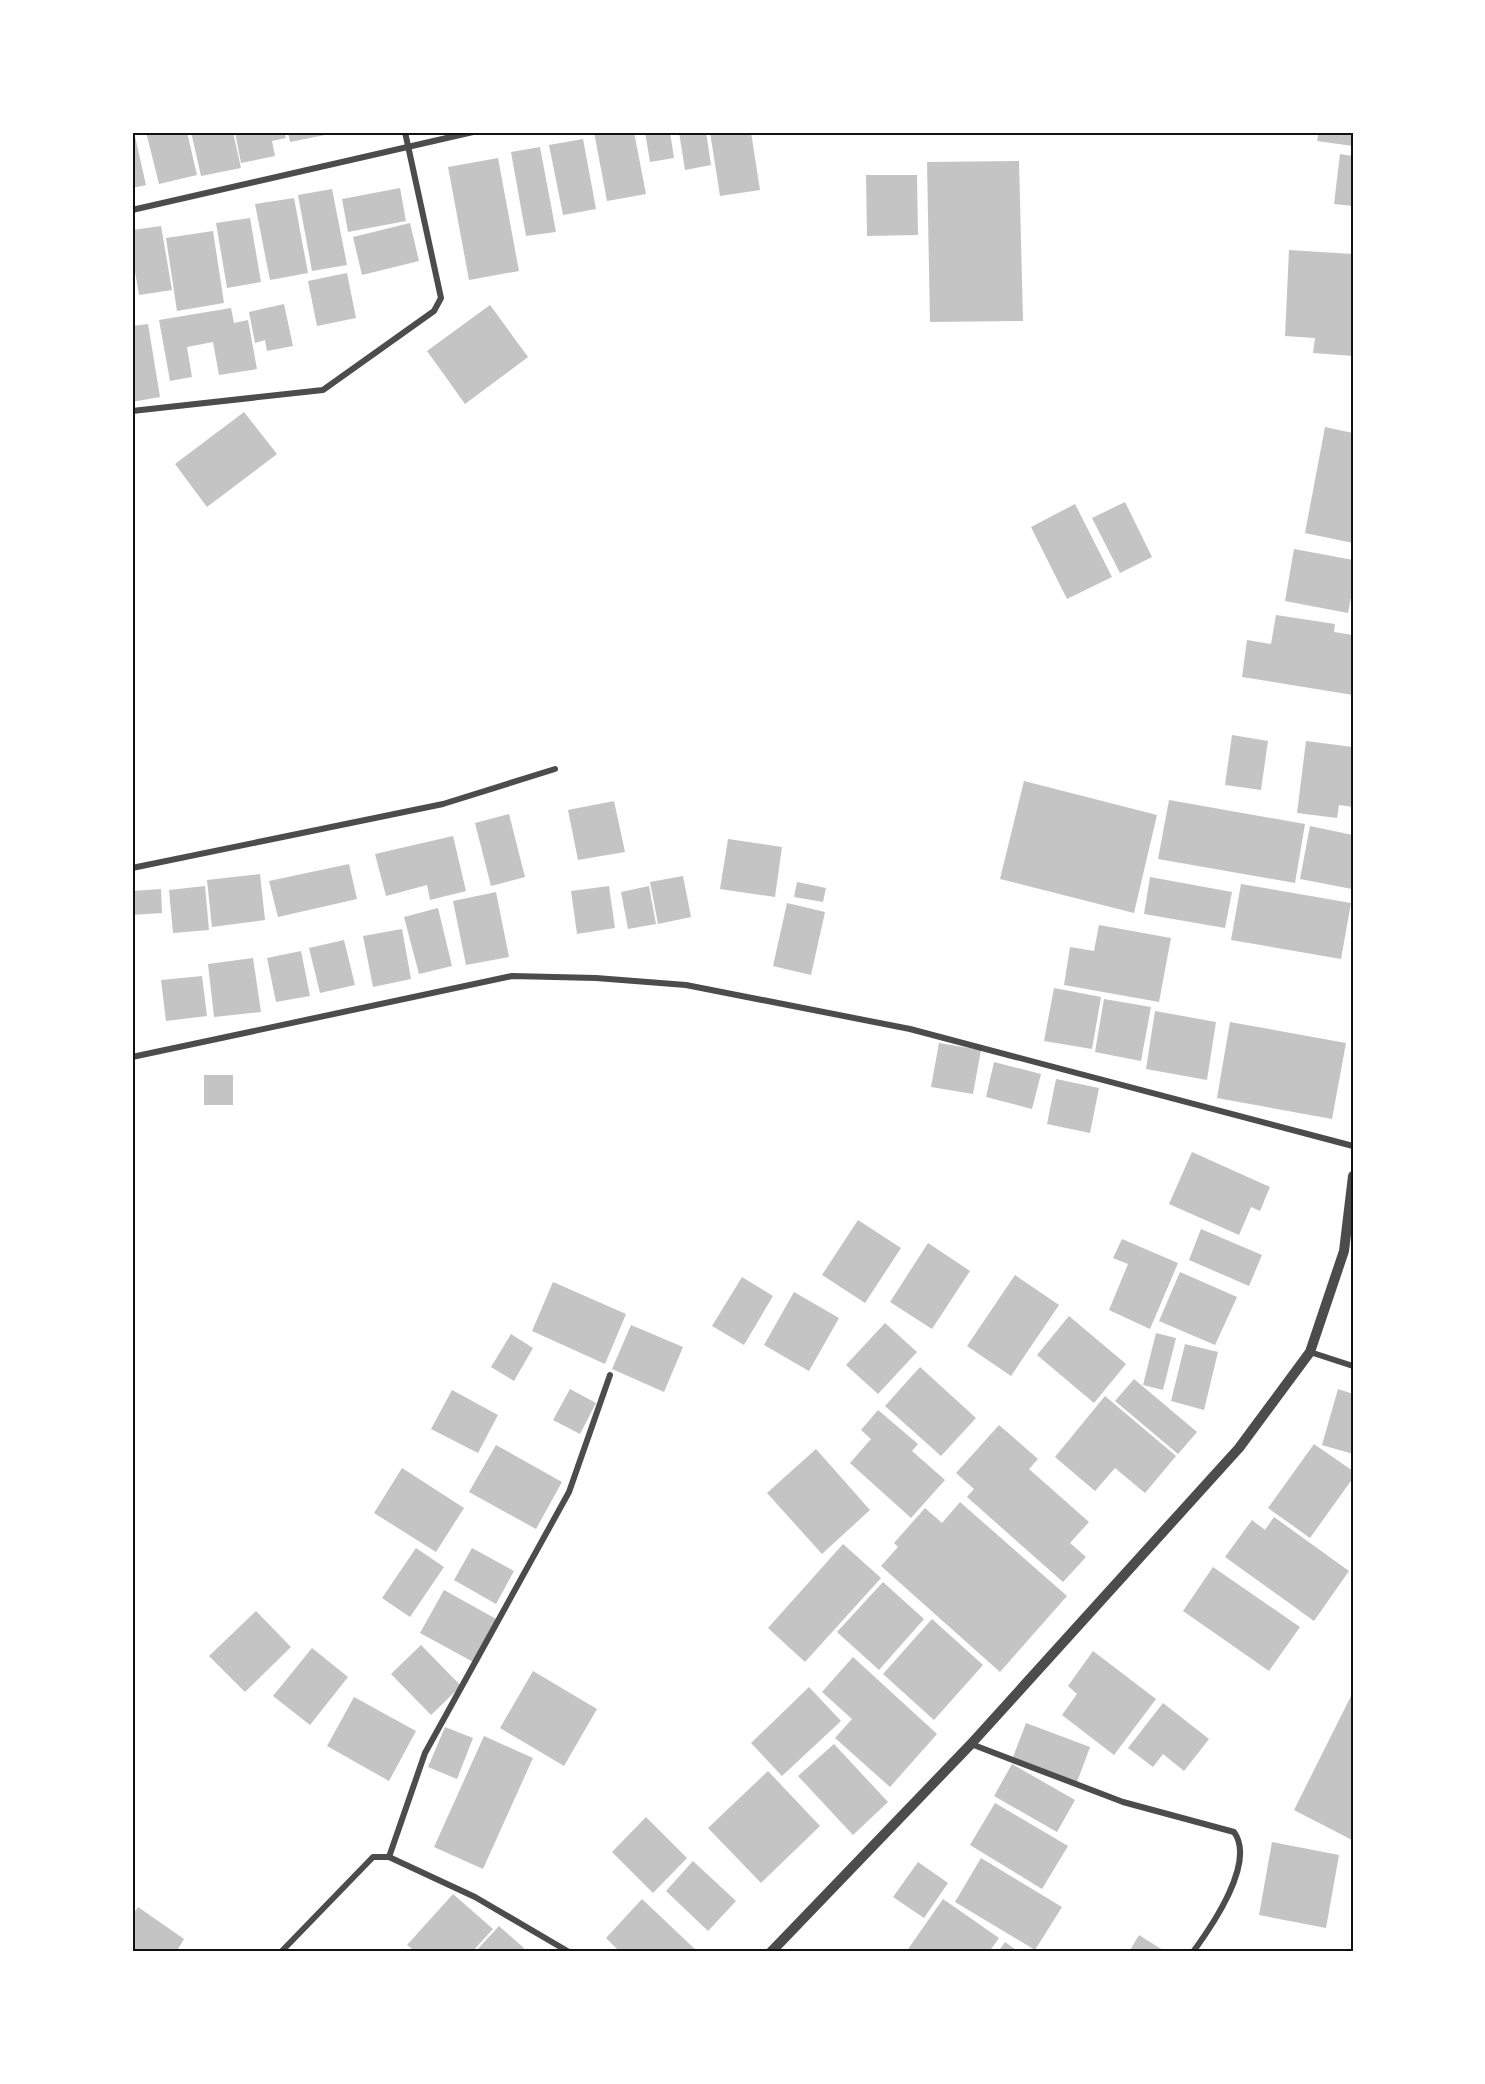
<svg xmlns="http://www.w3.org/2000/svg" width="1485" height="2084" viewBox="0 0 1485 2084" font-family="'Space Grotesk',sans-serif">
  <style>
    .building { fill: #c4c4c4 }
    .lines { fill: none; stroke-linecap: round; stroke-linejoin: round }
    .minor { stroke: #4c4c4c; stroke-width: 6 }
    .tertiary { stroke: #4c4c4c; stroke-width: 10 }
    .neatline { fill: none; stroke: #111; stroke-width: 2 }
  </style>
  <rect width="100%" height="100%" fill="#fff"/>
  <g class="building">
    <path d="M132,132H134L146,185L132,188Z"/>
    <path d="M146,132H187L197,175L159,184Z"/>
    <path d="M191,132H233L241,168L201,176Z"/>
    <path d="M235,132H284L286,138L272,141L275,156L241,163Z"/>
    <path d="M288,132H324L325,135L290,142Z"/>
    <path d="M594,132H634L646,194L607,201Z"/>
    <path d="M645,132H670L674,158L650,162Z"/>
    <path d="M679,132H706L711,165L685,170Z"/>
    <path d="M710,132H751L760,190L720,196Z"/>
    <path d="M1319,132H1353V146L1317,141Z"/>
    <path d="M583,139L596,209L563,215L549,145Z"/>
    <path d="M540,147L556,232L526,236L511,152Z"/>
    <path d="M1340,154L1353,156V206L1334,204Z"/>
    <path d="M498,158L519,271L469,280L448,167Z"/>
    <path d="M1019,161L1023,321L930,322L927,162Z"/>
    <path d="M866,175H917L918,235L867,236Z"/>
    <path d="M400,188L406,221L348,232L342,199Z"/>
    <path d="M332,189L347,265L312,271L298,195Z"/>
    <path d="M294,198L308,273L270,280L255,204Z"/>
    <path d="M250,218L261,282L227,288L216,223Z"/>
    <path d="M410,223L419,261L362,275L353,237Z"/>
    <path d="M161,226L172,290L139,295L132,254V230Z"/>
    <path d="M213,231L224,303L177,311L166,238Z"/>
    <path d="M1289,250L1353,254V356L1313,353L1315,338L1285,336Z"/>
    <path d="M347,273L356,318L317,326L308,281Z"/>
    <path d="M284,304L293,346L267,351L265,340L255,343L249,312Z"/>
    <path d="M490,305L528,357L465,404L427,351Z"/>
    <path d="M231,308L234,323L248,320L257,369L219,375L213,342L187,347L192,377L170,381L159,320Z"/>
    <path d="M148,324L160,397L132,402V326Z"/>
    <path d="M244,412L277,454L207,507L175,464Z"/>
    <path d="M1325,427L1353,433V543L1305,533Z"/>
    <path d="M1125,502L1152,557L1120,573L1092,518Z"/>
    <path d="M1075,504L1112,577L1067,599L1031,527Z"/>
    <path d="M1294,549L1353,560V587L1348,613L1285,601Z"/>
    <path d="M1276,615L1335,624L1334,632L1353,635V695L1242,677L1247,640L1271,644Z"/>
    <path d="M1232,735L1268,741L1261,790L1225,785Z"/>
    <path d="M1306,741L1353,747V807L1339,805L1337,818L1297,813Z"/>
    <path d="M1024,781L1157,815L1134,913L1000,879Z"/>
    <path d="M1169,800L1305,824L1295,883L1158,859Z"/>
    <path d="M614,801L625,852L578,860L568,810Z"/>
    <path d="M509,814L525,877L491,886L475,823Z"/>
    <path d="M1310,826L1353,835L1352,889L1300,879Z"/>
    <path d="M453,836L466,891L430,900L427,885L386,896L375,854Z"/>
    <path d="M728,839L782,847L775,897L720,889Z"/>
    <path d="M349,864L357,899L278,917L269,881Z"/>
    <path d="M260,874L265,920L212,927L207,880Z"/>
    <path d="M683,876L691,917L658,924L650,882Z"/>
    <path d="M1150,877L1232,892L1225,928L1144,914Z"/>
    <path d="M797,882L826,888L823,902L794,897Z"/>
    <path d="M1241,884L1351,903L1341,959L1231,940Z"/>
    <path d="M205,886L209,930L173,933L169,890Z"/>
    <path d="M609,886L615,928L577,934L571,891Z"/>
    <path d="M649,886L656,924L628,929L621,892Z"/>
    <path d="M161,889L162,913L132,915V891Z"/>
    <path d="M496,892L509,957L466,965L453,901Z"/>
    <path d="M787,903L825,912L811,975L773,966Z"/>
    <path d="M438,908L452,966L419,974L404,917Z"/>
    <path d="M1099,925L1171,938L1159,1002L1064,985L1070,947L1094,951Z"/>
    <path d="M402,929L411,979L373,987L363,936Z"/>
    <path d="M344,940L355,985L320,993L309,948Z"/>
    <path d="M301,951L310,996L276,1002L267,958Z"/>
    <path d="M253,958L261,1012L214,1017L208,964Z"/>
    <path d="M202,976L207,1016L166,1021L161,980Z"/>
    <path d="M1054,988L1101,997L1092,1049L1044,1041Z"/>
    <path d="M1104,999L1151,1007L1141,1061L1095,1052Z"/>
    <path d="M1155,1011L1216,1022L1207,1080L1146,1069Z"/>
    <path d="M1230,1022L1346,1043L1332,1119L1217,1098Z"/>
    <path d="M939,1043L981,1050L973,1094L931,1087Z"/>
    <path d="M994,1062L1041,1074L1032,1109L986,1097Z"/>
    <rect x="204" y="1075" width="29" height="30"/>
    <path d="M1056,1079L1099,1088L1090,1133L1047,1124Z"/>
    <path d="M1192,1152L1270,1187L1260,1211L1251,1207L1239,1235L1169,1204Z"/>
    <path d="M858,1220L901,1248L865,1303L822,1275Z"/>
    <path d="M1201,1229L1262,1255L1249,1286L1189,1260Z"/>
    <path d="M1122,1239L1178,1263L1150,1329L1109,1310L1128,1264L1113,1258Z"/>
    <path d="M928,1243L970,1271L932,1329L890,1302Z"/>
    <path d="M1180,1272L1237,1297L1215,1345L1159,1321Z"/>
    <path d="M1015,1275L1059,1305L1011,1376L967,1346Z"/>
    <path d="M742,1277L773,1296L744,1345L712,1326Z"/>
    <path d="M553,1282L626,1314L605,1364L532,1331Z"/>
    <path d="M794,1292L839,1318L809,1371L764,1345Z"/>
    <path d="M1069,1316L1126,1364L1094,1403L1037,1355Z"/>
    <path d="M885,1323L917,1352L878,1394L846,1365Z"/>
    <path d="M631,1325L683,1347L664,1392L612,1369Z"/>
    <path d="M1156,1333L1176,1338L1163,1390L1143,1385Z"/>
    <path d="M511,1334L533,1348L514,1381L491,1367Z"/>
    <path d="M1185,1344L1218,1352L1204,1410L1171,1401Z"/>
    <path d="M920,1367L976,1418L941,1456L885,1406Z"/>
    <path d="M1134,1379L1197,1432L1178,1454L1115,1401Z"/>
    <path d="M570,1389L596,1403L580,1434L553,1420Z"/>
    <path d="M1338,1389L1353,1394V1454L1322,1445Z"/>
    <path d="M452,1390L498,1415L478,1453L431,1429Z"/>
    <path d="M1105,1396L1176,1456L1145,1493L1115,1468L1095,1491L1055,1457Z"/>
    <path d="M878,1410L918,1444L912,1451L945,1480L911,1518L850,1463L871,1439L861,1430Z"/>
    <path d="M999,1425L1038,1459L1029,1469L1089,1522L1070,1543L1086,1557L1063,1582L967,1497L974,1489L956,1473Z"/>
    <path d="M1314,1444L1353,1471V1478L1310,1538L1268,1508Z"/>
    <path d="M496,1445L562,1482L536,1529L469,1492Z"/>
    <path d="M816,1449L870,1510L822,1554L767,1493Z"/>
    <path d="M402,1468L464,1508L436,1552L374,1513Z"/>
    <path d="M960,1502L1067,1596L1000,1672L881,1566L898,1547L894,1543L925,1508L942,1523Z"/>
    <path d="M1274,1517L1349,1571L1314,1621L1225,1557L1252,1520L1265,1530Z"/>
    <path d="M843,1544L881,1578L805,1662L768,1628Z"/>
    <path d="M416,1548L444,1567L410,1617L382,1598Z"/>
    <path d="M472,1548L514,1571L496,1604L454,1580Z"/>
    <path d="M1213,1567L1300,1627L1269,1671L1183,1611Z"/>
    <path d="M883,1582L924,1619L879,1670L837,1632Z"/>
    <path d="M444,1590L498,1620L475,1663L420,1633Z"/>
    <path d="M256,1611L291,1647L245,1692L209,1656Z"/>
    <path d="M932,1619L983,1665L934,1720L883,1674Z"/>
    <path d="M421,1645L461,1686L431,1715L391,1674Z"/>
    <path d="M312,1648L348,1677L310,1725L273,1696Z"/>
    <path d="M1093,1651L1156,1699L1114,1755L1062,1715L1077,1694L1068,1686Z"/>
    <path d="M853,1657L937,1734L890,1787L835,1738L852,1719L822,1692Z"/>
    <path d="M533,1671L597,1709L564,1766L500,1728Z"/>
    <path d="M809,1687L841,1721L782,1776L751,1743Z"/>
    <path d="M1353,1692V1838L1352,1840L1294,1810Z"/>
    <path d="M354,1697L416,1731L389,1781L327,1746Z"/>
    <path d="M1163,1703L1209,1739L1184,1771L1163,1754L1153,1767L1128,1748Z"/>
    <path d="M1026,1723L1090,1747L1077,1782L1013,1757Z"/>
    <path d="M445,1727L473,1738L457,1779L428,1767Z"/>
    <path d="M484,1736L533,1758L483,1869L434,1847Z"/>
    <path d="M834,1744L888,1802L853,1835L798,1776Z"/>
    <path d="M1012,1764L1075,1800L1057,1832L994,1796Z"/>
    <path d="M768,1771L820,1826L761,1883L708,1828Z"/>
    <path d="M995,1803L1068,1846L1042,1889L970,1845Z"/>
    <path d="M646,1817L687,1858L653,1893L612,1852Z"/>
    <path d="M1272,1842L1339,1855L1326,1928L1259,1915Z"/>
    <path d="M981,1858L1062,1907L1035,1950L955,1902Z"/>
    <path d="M693,1861L736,1901L708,1931L666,1891Z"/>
    <path d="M918,1862L948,1883L924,1918L893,1897Z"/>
    <path d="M453,1894L493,1929L472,1952H416L407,1945Z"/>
    <path d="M642,1899L698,1952H620L606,1938Z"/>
    <path d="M943,1899L999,1938L989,1952H906Z"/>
    <path d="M138,1907L184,1939L178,1949L182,1952H132V1916Z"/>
    <path d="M499,1926L524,1948L520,1952H475Z"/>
    <path d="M1139,1935L1166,1952H1129Z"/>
    <path d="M1005,1942L1019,1952H998Z"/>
  </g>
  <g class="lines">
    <g class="minor">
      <path d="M132,210L473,132"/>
      <path d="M132,411L323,390L434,311L441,298L405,132"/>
      <path d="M132,868L443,804L555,769"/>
      <path d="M132,1057L512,976L596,978L686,985L910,1029L1353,1146"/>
      <path d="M1310,1352L1353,1366"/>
      <path d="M971,1744L1123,1802L1234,1832C1256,1862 1212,1926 1193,1952"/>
      <path d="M389,1857L425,1753L569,1492L610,1375"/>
      <path d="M281,1952L373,1857H389L475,1897L569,1952"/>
    </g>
    <path class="tertiary" d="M771,1952L971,1744L1239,1448L1310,1352L1344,1251L1353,1176"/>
  </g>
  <rect width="1485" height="2084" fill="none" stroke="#ffffff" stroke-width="267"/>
  <rect x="134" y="134" width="1218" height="1816" class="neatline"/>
</svg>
